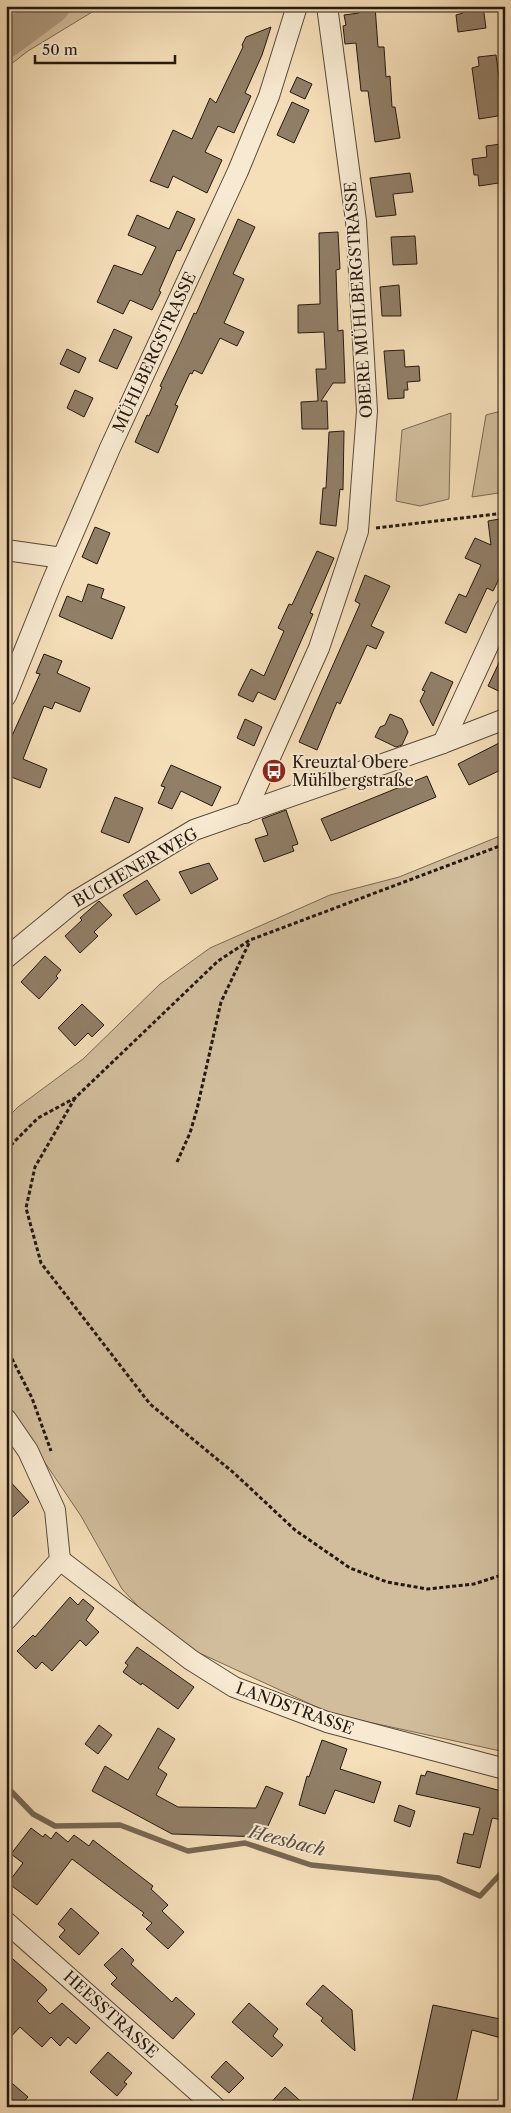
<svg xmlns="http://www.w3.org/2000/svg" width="511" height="2113" viewBox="0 0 511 2113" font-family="'Libre Caslon Text',serif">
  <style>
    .green { fill: #d1bd9c; stroke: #7a6a56 }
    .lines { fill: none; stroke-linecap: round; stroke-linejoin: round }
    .stream { stroke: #776753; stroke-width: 5.5 }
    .river { stroke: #ae9b80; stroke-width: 34 }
    .building { fill: #917f68; stroke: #241810 }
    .minor-casing { stroke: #584a3a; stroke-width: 22 }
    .path { stroke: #241810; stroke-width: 3; stroke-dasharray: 4 2.5; stroke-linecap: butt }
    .minor { stroke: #f8ead2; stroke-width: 20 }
    .labels { text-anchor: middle; stroke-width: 4; stroke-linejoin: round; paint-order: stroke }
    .street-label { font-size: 16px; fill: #241810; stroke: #f8ead2 }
    .poi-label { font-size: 16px; fill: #241810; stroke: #f8ead2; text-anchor: start }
    .water-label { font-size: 18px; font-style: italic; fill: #5b4c3d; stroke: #f8ead2 }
  </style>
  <rect width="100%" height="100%" fill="#f5dfb9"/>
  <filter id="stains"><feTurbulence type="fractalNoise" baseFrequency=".004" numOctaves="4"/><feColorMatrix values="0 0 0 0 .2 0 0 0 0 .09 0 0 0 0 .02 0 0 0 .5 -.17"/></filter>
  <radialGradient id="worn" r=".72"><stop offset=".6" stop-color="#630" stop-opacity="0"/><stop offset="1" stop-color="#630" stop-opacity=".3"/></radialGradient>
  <g class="green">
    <path d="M6,6H102L28,51L6,68Z"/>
    <path d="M505,410V492L472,497L486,415Z"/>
    <path d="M451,413L449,499L420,506L396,501L402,430Z"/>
    <path d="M505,834V1752L332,1714L169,1639L122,1589L81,1516L6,1405V1119L18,1107L83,1059L160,984L210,948L330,895L399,877Z"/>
  </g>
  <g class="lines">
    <path class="stream" d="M6,1786L33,1814L55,1826L120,1825L188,1851L245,1843L311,1865L439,1878L480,1896L505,1869"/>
    <path class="river" d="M6,41L53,6"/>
  </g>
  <g class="building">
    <path d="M359,6H375L378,47H384L386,77L390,76L392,107H395L400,138L375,142L368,91H361L356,43L345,44L343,26L346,25L344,15L359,13Z"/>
    <path d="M462,6H483L486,28L458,32L456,15L463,13Z"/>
    <path d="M271,27L262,55L245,93L251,96L234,133L218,126L205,152L222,160L207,193L173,176L168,188L150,181L173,130L192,139L210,98L216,103L243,47L242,45L246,37Z"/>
    <path d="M496,55L504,115L479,119L472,68L479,66L478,57Z"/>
    <path d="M297,77L312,84L305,99L290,92Z"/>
    <path d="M292,102L309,110L294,143L277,135Z"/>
    <path d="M501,144L503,154H505V182L479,186L478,175H474L472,159L487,157L486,146Z"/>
    <path d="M410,173L413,192L393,194L396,215L376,217L370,178Z"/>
    <path d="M177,211L195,219L180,251L177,250L159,291L161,292L152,310L130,300L123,314L97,302L114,265L142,275L156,247L128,235L137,215L169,229Z"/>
    <path d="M238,219L255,227L233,274L244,279L224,323L244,332L237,346L220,338L202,374L194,370L192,374L190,373L175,405L178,406L158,453L135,442L147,415L149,416L162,387L160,386L181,342L194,313L196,314Z"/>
    <path d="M338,232L340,269L336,270L338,331L343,330L345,383H333L321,401H327L328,429H302L301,402L318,401L316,369H326L324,332L298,333V305L320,304L319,233Z"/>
    <path d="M415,236L417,264L393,265L391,237Z"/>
    <path d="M399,285L401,316H382L380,287Z"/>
    <path d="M114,329L132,337L117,369L99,361Z"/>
    <path d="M67,349L86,358L79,373L60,364Z"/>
    <path d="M404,350L405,367L419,366L420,381L407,382L408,390H404V398L388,399L384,351Z"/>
    <path d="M75,390L93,398L84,417L67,408Z"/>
    <path d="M344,431L343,490L340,489L336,526L320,524L323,488H326L329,432Z"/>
    <path d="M505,518V577H500L493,591L487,588L466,633L445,623L459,594L466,597L481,565L465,558L475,538L491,545L488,521Z"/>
    <path d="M95,527L110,533L97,564L82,557Z"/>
    <path d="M317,551L334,558L310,613L313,614L275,700L258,692L253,702L238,695L251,669L264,676L284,631L278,628L289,604L292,605Z"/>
    <path d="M365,575L390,586L371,626L384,632L376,649L367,645L340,704L337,702L317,750L299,742L360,604L355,601Z"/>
    <path d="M88,584L104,589L101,598L125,607L112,639L59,616L67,596L82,602Z"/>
    <path d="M505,650V694L488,686Z"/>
    <path d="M44,654L62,661L57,673L90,688L80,712L55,702L52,709L44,706L23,759L47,769L40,788L6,775L12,761L6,759V749L40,674L36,673Z"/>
    <path d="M431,672L453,682L433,726L420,701L425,691L422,690Z"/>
    <path d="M390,714L402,719L408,732L402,745L396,747L375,737L380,727L385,725Z"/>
    <path d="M245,719L262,727L254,746L237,738Z"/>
    <path d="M505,740V768L469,785L458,764Z"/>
    <path d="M171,765L221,787L212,806L181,791L172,809L158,803L165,787L161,786Z"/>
    <path d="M427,776L436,797L331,841L321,819Z"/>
    <path d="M115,797L143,808L129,843L101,832Z"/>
    <path d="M286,810L298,844L292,846L294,851L264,862L255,839L268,835L262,819Z"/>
    <path d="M209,863L218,879L191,894L179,872Z"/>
    <path d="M147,880L160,900L136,915L123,895Z"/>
    <path d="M99,901L112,915L94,932L98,936L80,953L65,936L82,920L80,918Z"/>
    <path d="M45,956L61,970L56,976L58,978L39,999L21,982Z"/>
    <path d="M82,1004L104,1025L92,1037L88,1033L75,1046L58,1028Z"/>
    <path d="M6,1477L29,1502L6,1523Z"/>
    <path d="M70,1597L78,1605L83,1599L94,1608L86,1620L99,1632L86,1646L80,1640L52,1671L42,1662L36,1669L17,1651L33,1635L35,1637Z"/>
    <path d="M137,1647L194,1687L178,1709L142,1683L141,1685L123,1672L128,1665L125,1663Z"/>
    <path d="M99,1725L112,1735L98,1754L85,1744Z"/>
    <path d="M158,1728L175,1739L158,1768L167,1774L156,1795L178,1807L256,1808L266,1786L283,1793L263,1837L172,1834L92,1791L105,1766L128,1780Z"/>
    <path d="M322,1740L347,1749L340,1769L381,1782L374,1803L335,1790L325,1814L299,1805L307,1776L309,1777Z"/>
    <path d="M427,1771L505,1792V1821L493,1818L492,1819L480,1868L457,1863L464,1833L473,1835L480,1808L416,1794L421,1775L425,1776Z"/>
    <path d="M399,1805L415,1811L410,1827L394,1821Z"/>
    <path d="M31,1828L43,1837L45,1834L51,1839L56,1832L68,1842L74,1835L89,1846L93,1840L153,1886L151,1889L168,1905L162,1911L184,1932L168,1949L146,1929L152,1923L142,1915L144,1913L72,1859L37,1905L8,1883L23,1863L11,1854Z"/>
    <path d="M71,1908L99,1933L79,1955L59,1937L65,1930L58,1924Z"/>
    <path d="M122,1948L134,1960L131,1964L172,2002L176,1997L195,2014L173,2039L111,1984L117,1978L104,1965Z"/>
    <path d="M6,1953L45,1987L47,1990L37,2001L50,2014L62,2003L90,2028L76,2044L68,2037L60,2046L51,2037L42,2047L20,2027L6,2042Z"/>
    <path d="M323,1985L352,2010L355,2051L321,2021L323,2018L306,2004Z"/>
    <path d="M249,2003L278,2029L273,2036L283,2045L272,2057L232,2022Z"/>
    <path d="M433,2005L505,2020V2039L472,2030L455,2107H411Z"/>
    <path d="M108,2052L132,2073L124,2082L127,2084L117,2096L90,2072Z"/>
    <path d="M226,2061L244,2078L229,2093L211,2077Z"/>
    <path d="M6,2078L28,2097L19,2107H15L6,2099Z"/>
    <path d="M285,2087L307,2107H267Z"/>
  </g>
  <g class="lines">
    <g class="minor-casing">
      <g id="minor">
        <path d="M6,550L62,558"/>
        <path d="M6,696L52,582L110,448L238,171L269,96L297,6"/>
        <path d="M443,743L505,609"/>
        <path d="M245,813L319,648L358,531L367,411L356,221L327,6"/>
        <path d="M6,958L74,902L194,830L443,743L505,719"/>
        <path d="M6,1419L28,1451L55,1510L60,1560L6,1620"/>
        <path d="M60,1560L191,1660L234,1687L327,1722L505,1769"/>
        <path d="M6,1922L215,2107"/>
      </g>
    </g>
    <g class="path">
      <path d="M376,528L505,513"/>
      <path d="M75,1098L35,1167L26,1208L41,1263L150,1404L234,1473L295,1530L350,1568L387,1582L427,1589L474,1584L505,1574"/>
      <path d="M6,1150L38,1118L75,1098L218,961L250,940L505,844"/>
      <path d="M177,1162L190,1133L197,1109L221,1002L250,941"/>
      <path d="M6,1347L32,1398L51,1451"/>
    </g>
    <use href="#minor" class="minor"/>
  </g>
  <defs>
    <g id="bus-disc" transform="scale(1.25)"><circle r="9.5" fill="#8f2418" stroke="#f8ead2"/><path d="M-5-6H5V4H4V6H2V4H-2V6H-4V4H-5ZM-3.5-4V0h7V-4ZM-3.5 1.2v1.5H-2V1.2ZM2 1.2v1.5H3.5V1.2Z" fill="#fff"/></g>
  </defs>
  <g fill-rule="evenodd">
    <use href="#bus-disc" x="274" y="771"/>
  </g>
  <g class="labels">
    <g class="street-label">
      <text transform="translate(358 300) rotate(-94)" y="6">OBERE MÜHLBERGSTRASSE</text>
      <text transform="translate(154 352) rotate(-65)" y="6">MÜHLBERGSTRASSE</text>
      <text transform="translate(135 867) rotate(-30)" y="6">BUCHENER WEG</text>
      <text transform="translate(295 1708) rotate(20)" y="6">LANDSTRASSE</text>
      <text transform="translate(111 2014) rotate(42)" y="6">HEESSTRASSE</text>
    </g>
    <g class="poi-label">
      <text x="292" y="768">Kreuztal Obere<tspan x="292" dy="18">Mühlbergstraße</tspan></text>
    </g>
    <g class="water-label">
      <text transform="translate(287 1841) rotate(14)" y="6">Heesbach</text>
    </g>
  </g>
  <rect width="511" height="2113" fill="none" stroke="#f5dfb9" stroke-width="25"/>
  <rect x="8" y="8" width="496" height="2098" fill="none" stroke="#241810" stroke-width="2.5"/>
  <rect x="12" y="12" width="486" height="2088" fill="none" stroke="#241810"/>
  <path d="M35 55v8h140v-8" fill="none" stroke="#241810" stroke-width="2.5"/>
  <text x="42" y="55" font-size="15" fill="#241810" stroke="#f8ead2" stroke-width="4" paint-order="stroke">50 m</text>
  <rect width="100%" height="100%" filter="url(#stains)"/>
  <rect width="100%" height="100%" fill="url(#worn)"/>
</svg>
